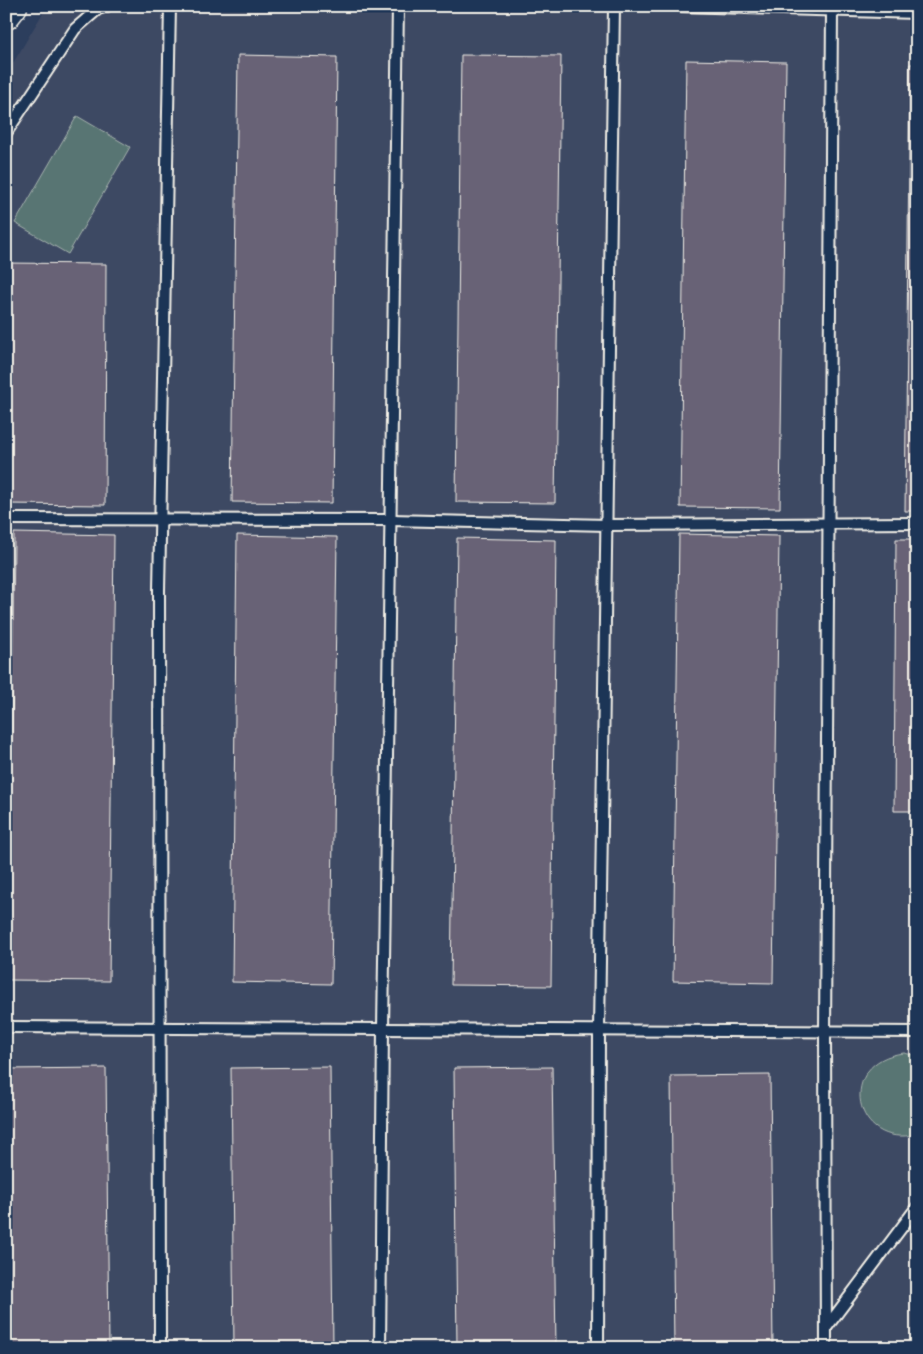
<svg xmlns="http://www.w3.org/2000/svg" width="923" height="1354" viewBox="0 0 923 1354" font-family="Sriracha,sans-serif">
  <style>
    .built { fill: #3e4964 }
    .green { fill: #587573; stroke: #a6b3ae }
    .building { fill: #686276; stroke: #f4f1e8 }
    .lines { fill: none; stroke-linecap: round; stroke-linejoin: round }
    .lane-casing { stroke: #f4f1e8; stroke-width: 14 }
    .secondary-casing { stroke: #f4f1e8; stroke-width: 31 }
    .lane { stroke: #1d3557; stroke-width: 10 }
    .secondary { stroke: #1d3557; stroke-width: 28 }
  </style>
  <rect width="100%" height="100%" fill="#2c3e5d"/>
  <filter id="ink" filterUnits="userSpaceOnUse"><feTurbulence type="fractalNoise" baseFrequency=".02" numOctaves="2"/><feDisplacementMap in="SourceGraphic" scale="10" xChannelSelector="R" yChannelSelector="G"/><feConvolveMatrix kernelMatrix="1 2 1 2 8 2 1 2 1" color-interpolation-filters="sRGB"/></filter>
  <g filter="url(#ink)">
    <path class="built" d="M47,6H917V1348H6V75Z"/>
    <g class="green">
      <path d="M77,116L130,147L68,254L15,223Z"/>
      <path d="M904,1053L917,1056V1134C853,1151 835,1060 904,1053Z"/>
    </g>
    <g class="building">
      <path d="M238,55L337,57L332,503L232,502Z"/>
      <path d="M461,55L561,56L555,503L456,502Z"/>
      <path d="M686,60L786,62L780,508L680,507Z"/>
      <path d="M910,64H917V511H905Z"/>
      <path d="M6,263L106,264L105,505L6,504Z"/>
      <path d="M14,533L114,535L109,981L9,980Z"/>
      <path d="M679,534L779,536L773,983L673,981Z"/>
      <path d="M237,535L337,537L331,984L232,982Z"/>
      <path d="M457,538L556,540L551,986L451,985Z"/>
      <path d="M896,539H917V811H894Z"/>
      <path d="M330,1067L333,1348H234L231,1068Z"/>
      <path d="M552,1067L556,1348H457L454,1068Z"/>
      <path d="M106,1068L109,1348H11L7,1069Z"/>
      <path d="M770,1075L773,1348H674L671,1076Z"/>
    </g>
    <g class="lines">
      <g class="lane-casing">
        <g id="lane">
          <path d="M681,6L917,13"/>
          <path d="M6,133L75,29L98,9L107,6"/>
          <path d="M6,519L391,520L607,525L917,523"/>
          <path d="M6,1027L917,1032"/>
          <path d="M826,1328L917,1207"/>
          <path d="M160,1348L159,590L170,6"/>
          <path d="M380,1348L383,1029L398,6"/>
          <path d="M598,1348L599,1030L614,6"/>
          <path d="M826,1348L825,1032L832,11"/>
        </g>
      </g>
      <g class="secondary-casing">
        <path id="secondary" d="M6,15L13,6"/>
      </g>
      <use href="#lane" class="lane"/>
      <use href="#secondary" class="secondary"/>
    </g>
  </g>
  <rect width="923" height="1354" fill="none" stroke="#1d3557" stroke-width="25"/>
  <rect x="12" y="12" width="898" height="1329" fill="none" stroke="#f4f1e8" stroke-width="2" filter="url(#ink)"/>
</svg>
